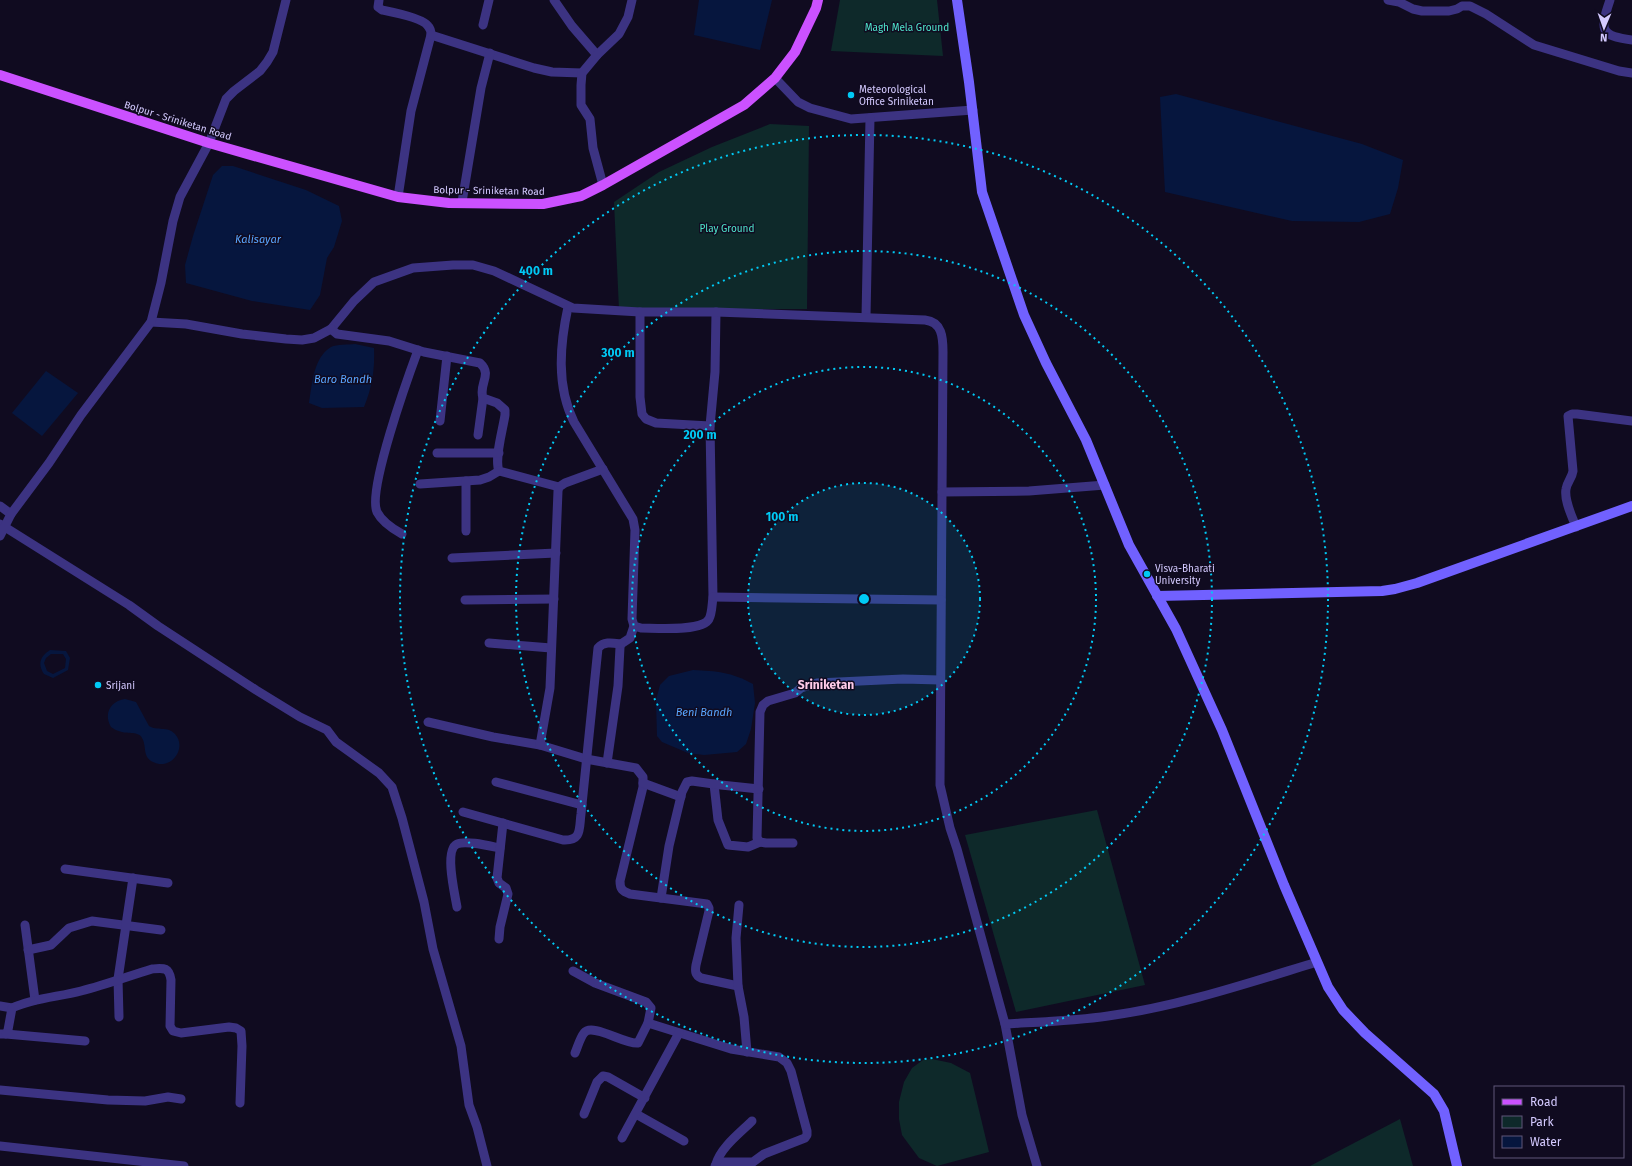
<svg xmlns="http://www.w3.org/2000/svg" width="1632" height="1166" viewBox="0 0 1632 1166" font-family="'Fira Sans',sans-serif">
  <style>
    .green { fill: #0e292a }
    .water { fill: #06163e; fill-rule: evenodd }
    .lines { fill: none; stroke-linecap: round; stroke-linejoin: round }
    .street { stroke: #3c3382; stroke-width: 9 }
    .secondary { stroke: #7161ff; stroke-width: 10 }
    .primary { stroke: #cb51ff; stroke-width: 10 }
    .ring { fill: none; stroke: #00caf5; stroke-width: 2; stroke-dasharray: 2 4 }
    .poi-dot { fill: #00caf5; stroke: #100b20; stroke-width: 1.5 }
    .labels { text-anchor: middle; stroke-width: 3; stroke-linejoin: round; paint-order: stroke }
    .park-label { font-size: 10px; fill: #4fe6cc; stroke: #100b20 }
    .poi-label { font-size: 10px; fill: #d4caff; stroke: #100b20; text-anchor: start }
    .street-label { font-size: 10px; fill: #d4caff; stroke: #100b20 }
    .water-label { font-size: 11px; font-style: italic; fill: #58a5ff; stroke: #100b20 }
    .quarter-label { font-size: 12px; font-weight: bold; fill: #ffcce9; stroke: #100b20 }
    .centre { fill: #00caf5; stroke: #100b20; stroke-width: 2 }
    .ring-label { font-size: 12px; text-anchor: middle; font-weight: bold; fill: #00caf5; stroke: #100b20; stroke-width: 3; stroke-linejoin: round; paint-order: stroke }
  </style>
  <rect width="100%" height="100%" fill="#100b20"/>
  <g class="green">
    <path d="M840,0H937L943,56L831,51Z"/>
    <path d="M770,124L809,126L807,309H619L614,202L659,172L712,147Z"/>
    <path d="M1097,810L1145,985L1016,1012L965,835Z"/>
    <path d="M932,1059L951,1063L970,1073L989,1152L937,1166L919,1158L902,1135L899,1119V1102L904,1082L912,1068L923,1060Z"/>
    <path d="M1400,1119L1413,1166H1310Z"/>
  </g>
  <g class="water">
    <path d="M699,0H772L760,50L694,35Z"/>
    <path d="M1176,94L1362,144L1403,160L1398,188L1390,214L1359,222L1292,221L1165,192L1160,97Z"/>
    <path d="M222,166H233L306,190L339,206L342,221L334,247L327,258L320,295L310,310L252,301L186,283L185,265L193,236L213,175Z"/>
    <path d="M355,344L374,348C375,369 372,388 364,407L322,408L309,403C312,385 313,358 331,347C337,344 348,345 355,344Z"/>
    <path d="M46,371L78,393L42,436L12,413Z"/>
    <path d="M50,650L66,651L70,658L68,670L53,678L44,674C37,663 41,656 50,650ZM51,654H63L66,659L65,668L53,674L47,671L44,663L46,658Z"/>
    <path d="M693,670C717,671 731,672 753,684L755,703L751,729L746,744L737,752L704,755L688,753L662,742L657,736L656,700L660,685L669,676Z"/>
    <path d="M125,699L136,702L149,726C157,731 168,726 175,734C188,749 170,771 153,762C142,757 147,746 142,738C139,731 127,734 122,732C117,731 114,729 111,727C103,713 111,701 125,699Z"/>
  </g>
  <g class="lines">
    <g class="street">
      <path d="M379,0L378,7L382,10C392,12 423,18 428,26C430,28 431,32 431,35L411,111L398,197"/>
      <path d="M554,0L572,26L597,55"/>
      <path d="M1388,0L1399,2L1413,9L1422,11H1449L1457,9L1462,6H1470L1486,14L1534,45L1619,71L1632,73"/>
      <path d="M1610,0C1600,29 1599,36 1632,40"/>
      <path d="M483,25L489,0"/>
      <path d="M431,35L534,68L552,72L582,73"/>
      <path d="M775,78L798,102L810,108L851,119L973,110"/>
      <path d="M603,185L593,148L590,119L581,105V85L582,73L597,55L619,34L628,17L632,0"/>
      <path d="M462,202L481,88L490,53"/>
      <path d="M568,307C560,344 556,386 574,422L633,519L635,530L632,619L634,626L641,628C655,628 702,632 709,619C712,614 712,604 713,597L710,426L715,372L716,312"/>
      <path d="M640,312V397L642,414L646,419L656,423L710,426"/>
      <path d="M866,317L870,118"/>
      <path d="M151,322L186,324L242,334L286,339L302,340L314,338L331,329L354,301L374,282L413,268L453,265H473L494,271L573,308L640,312H716L925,320C942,322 943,337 943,352L940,785L950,828L957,849L1005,1024L1022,1115L1037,1166"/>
      <path d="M331,329L337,334L389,341L424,352L480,363C493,375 478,384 483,398L497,403L505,410V415C503,429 494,459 499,471L559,487"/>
      <path d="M440,421L447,356"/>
      <path d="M478,435L483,398"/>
      <path d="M437,453H499"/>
      <path d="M420,484L480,480L489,477L499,471"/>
      <path d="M942,492L1029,491L1105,485"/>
      <path d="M0,506L11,514"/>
      <path d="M0,524L129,605L158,626L256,690L300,717L327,730L336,742L379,773L392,787L402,818L424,902L433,949L461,1046L469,1105L477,1127L487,1166"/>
      <path d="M1576,527C1572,516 1564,501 1566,489C1567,482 1572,478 1573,471L1568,416L1572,414H1577L1632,421"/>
      <path d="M466,531V481"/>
      <path d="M402,534C393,529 382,522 377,512C367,491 408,377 418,350"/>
      <path d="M0,536L11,514L49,463L81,415L151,322L161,283L173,221L180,197L209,143L226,99L234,91L260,71L267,62L273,52L286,0"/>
      <path d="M452,558L556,553"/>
      <path d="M713,597L941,600"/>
      <path d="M465,600L554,599"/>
      <path d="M489,643L551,648"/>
      <path d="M428,722L493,737L540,745L586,759L636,768L643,777V787L620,881C620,889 622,891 630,894L707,904L709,908V911L696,965C695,971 695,975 701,978L738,986"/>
      <path d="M540,745L550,688L558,491L559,487L565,483L603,469"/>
      <path d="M607,763L618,686L620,647L621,644L630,638L634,626"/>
      <path d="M496,782L582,805"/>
      <path d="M643,783L681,797"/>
      <path d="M714,784L718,820L728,845L748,847L760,842"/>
      <path d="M463,812L563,840C582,841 579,829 581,814L598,648C604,641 613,643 621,644"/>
      <path d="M793,843H766L760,842L757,838L760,712L763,705L768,701L795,693L801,688L817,683L903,679L940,680"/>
      <path d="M65,869L168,883"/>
      <path d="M661,898L669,846L682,792L687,782L692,781L721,785L759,789"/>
      <path d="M739,905L736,938L738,986L744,1017L747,1052"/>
      <path d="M457,907C455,895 444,850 457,844C466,840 490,846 500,848"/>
      <path d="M25,925L35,1000"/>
      <path d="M499,939L500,927L508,894L506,888L499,883L497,878L503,823"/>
      <path d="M28,950L51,945L69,928L92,921L161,930"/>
      <path d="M573,971L595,983L646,1002L651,1008L648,1023L638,1043C625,1045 592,1022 584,1033C580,1038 578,1046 575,1053"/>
      <path d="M0,1006L12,1008"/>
      <path d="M119,1017L118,979L133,878"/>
      <path d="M648,1023L731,1049L779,1057L787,1063L791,1071L807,1131V1135L805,1138L764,1154L753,1162H720L715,1166"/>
      <path d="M1005,1024C1039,1022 1074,1021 1108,1016C1180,1006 1248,983 1317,962"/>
      <path d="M0,1034H6L8,1030L12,1008C34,998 58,997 81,991C105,985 129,976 152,969C164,968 169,967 171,980L170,1026L173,1031L181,1033L229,1027L236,1028L241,1031L242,1046L240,1103"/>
      <path d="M6,1034L85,1041"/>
      <path d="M0,1090L108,1100L145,1101L168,1097L181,1099"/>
      <path d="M584,1114L597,1082L603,1076L608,1077L645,1098"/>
      <path d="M636,1114L684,1141"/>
      <path d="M622,1138L679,1033"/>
      <path d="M0,1146L184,1166"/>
      <path d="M716,1164C721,1147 740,1133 752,1121"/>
    </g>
    <g class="secondary">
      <path d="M957,0L969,82L982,192L1024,315L1046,363L1086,440L1129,545L1176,629L1222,730L1284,885L1328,987L1343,1010L1365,1033L1434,1094L1444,1111L1457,1166"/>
      <path d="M1157,596L1382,591L1395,589L1417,583L1632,506"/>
    </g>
    <path class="primary" d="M0,75L209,143L398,197L449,203L543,204L581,196L603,185L744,105L775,78L795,52L816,8L818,0"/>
  </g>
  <circle cx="864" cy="599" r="116" fill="#00caf5" fill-opacity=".12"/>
  <g class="ring">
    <circle cx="864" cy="599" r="116"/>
    <circle cx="864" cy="599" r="232"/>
    <circle cx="864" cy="599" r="348"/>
    <circle cx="864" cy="599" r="464"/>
  </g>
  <g class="poi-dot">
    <circle cx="851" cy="95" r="4"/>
    <circle cx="1147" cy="574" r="4"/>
    <circle cx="98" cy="685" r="4"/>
  </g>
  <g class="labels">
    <g class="park-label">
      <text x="907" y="31">Magh Mela Ground</text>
      <text x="727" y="232">Play Ground</text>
    </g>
    <g class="poi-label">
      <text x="859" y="93">Meteorological<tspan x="859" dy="12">Office Sriniketan</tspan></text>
      <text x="1155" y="572">Visva-Bharati<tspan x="1155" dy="12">University</tspan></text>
      <text x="106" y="689">Srijani</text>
    </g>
    <g class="street-label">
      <text transform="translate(178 120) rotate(17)" y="4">Bolpur - Sriniketan Road</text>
      <text transform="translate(489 190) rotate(1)" y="4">Bolpur - Sriniketan Road</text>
    </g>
    <g class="water-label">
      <text x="258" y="243">Kalisayar</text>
      <text x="343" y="383">Baro Bandh</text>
      <text x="704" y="716">Beni Bandh</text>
    </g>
    <g class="quarter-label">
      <text x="826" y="689">Sriniketan</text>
    </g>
  </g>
  <circle cx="864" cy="599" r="6" class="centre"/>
  <g class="ring-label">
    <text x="536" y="275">400 m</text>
    <text x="618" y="357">300 m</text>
    <text x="700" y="439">200 m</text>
    <text x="782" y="521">100 m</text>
  </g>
  <rect x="1494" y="1086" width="130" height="72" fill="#100b20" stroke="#5e5779"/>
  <rect x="1502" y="1099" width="20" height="6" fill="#cb51ff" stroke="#5e5779"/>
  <text x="1530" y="1106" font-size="12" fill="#d4caff">Road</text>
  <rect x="1502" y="1116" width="20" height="12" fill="#0e292a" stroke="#5e5779"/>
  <text x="1530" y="1126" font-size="12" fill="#d4caff">Park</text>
  <rect x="1502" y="1136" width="20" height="12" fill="#06163e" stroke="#5e5779"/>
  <text x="1530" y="1146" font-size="12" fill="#d4caff">Water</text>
  <g transform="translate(1604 28) rotate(182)" stroke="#100b20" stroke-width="3" paint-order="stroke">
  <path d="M0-3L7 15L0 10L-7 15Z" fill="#d4caff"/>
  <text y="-6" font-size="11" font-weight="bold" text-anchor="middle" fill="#d4caff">N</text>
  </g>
</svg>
